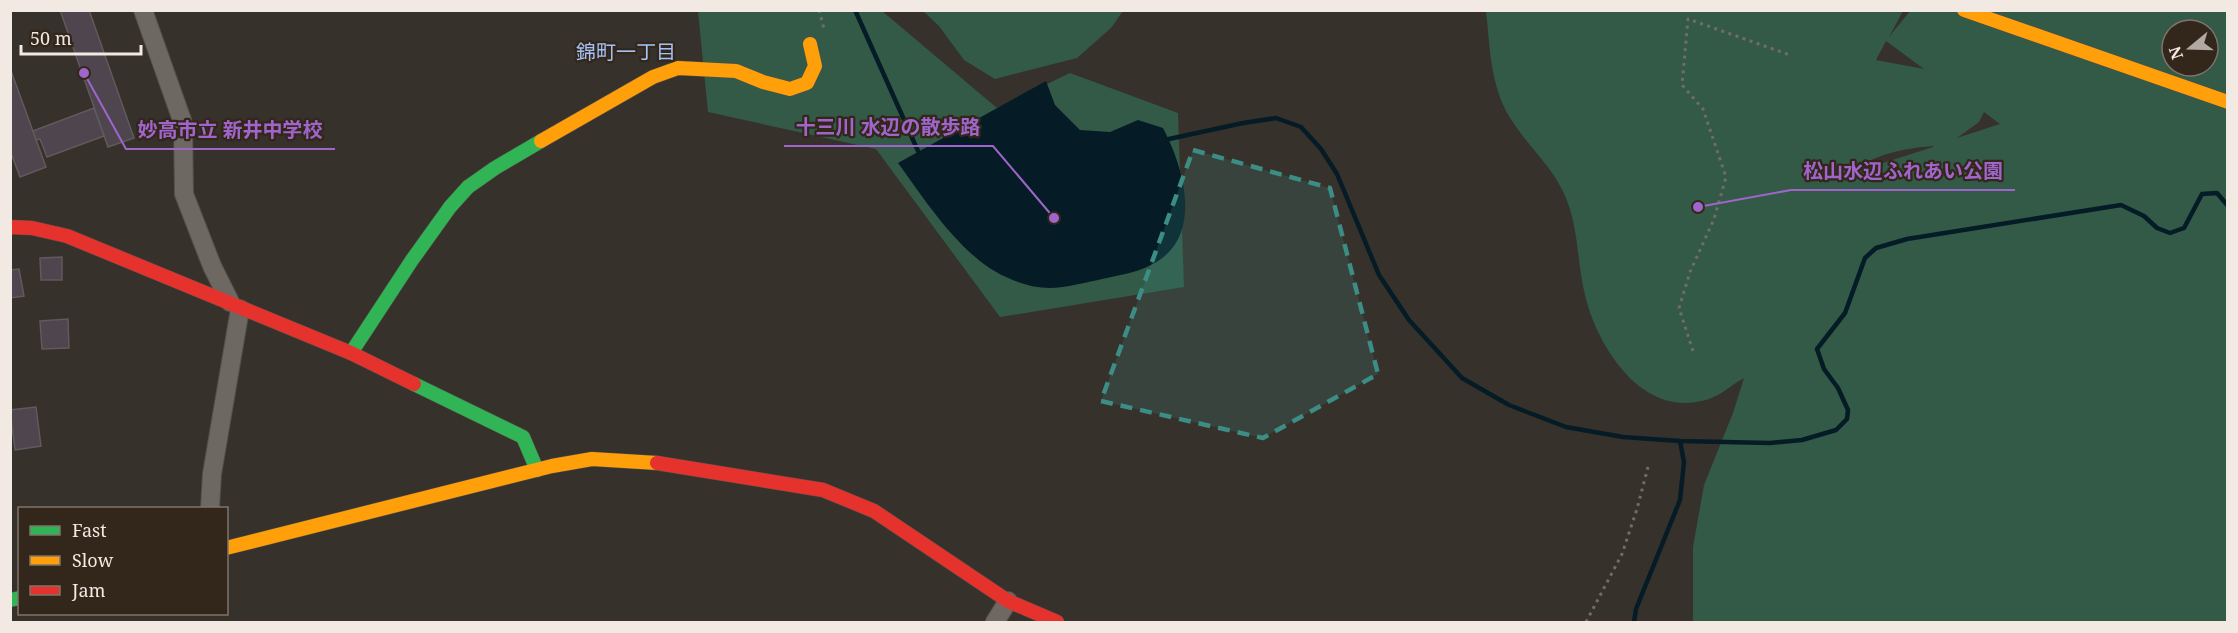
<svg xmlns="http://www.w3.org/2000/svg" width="2238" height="633" viewBox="0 0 2238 633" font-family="'Noto Serif','Noto Sans JP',serif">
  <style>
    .green { fill: #325a47; fill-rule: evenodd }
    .water { fill: #051c26 }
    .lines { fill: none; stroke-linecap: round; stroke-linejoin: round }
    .stream { stroke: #051c26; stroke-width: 4.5 }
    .building { fill: #4e454f; stroke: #5f5a5b; stroke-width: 1.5 }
    .street-casing { stroke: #554f49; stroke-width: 20 }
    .fast-casing { stroke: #554f49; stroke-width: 15 }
    .slow-casing { stroke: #554f49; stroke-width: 15 }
    .jam-casing { stroke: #554f49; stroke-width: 15 }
    .path { stroke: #716c66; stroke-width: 3; stroke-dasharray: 3 4.5; stroke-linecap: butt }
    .street { stroke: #6d6862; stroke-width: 18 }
    .fast { stroke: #30b455; stroke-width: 14 }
    .slow { stroke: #ff9f0a; stroke-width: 14 }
    .jam { stroke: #e5322d; stroke-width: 14 }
    .marked { fill: #3c8d85; fill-opacity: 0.2; stroke: #3c8d85; stroke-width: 4.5; stroke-dasharray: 12 8; stroke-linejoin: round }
    .labels { text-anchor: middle; stroke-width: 4.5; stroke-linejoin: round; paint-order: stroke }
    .neighbourhood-label { font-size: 20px; fill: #a2c2f5; stroke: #33261b }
    .leader { fill: none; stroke: #9f65ca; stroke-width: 2 }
    .callout-dot { fill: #9f65ca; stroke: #33261b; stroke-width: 2 }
    .callout-label { font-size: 20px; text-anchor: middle; font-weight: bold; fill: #9f65ca; stroke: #33261b; stroke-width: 4.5; stroke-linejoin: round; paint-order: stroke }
  </style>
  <rect width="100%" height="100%" fill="#37312b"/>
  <g class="green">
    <path d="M698,11H882L997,108L1070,73L1178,113L1184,287L1000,317L876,149L708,112Z"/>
    <path d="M923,11H1123L1111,28L1077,58L995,79L964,60L939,26Z"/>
    <path d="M1486,11H1903L1889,37L1910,11H2227V622H1693V547L1704,485L1733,413L1744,378C1726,388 1719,399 1696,402C1638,412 1596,343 1585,295C1577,263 1579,230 1566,198C1553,166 1526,145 1509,116C1490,84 1490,46 1486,11ZM2172,30H2208V66H2172ZM1886,41L1924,69L1876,60ZM1984,112L2000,124L1957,138L1979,122ZM1933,146V147L1852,173C1871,154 1907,148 1933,146Z"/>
  </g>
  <path class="water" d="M1046,81L1055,105L1080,130L1110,132L1138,120L1163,128C1185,170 1204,239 1151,265C1136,273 1115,276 1098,280C1061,288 1043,294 1006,277C962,258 925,200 898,163Z"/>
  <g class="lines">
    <g class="stream">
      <path d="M855,10L918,151"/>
      <path d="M1169,139L1243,123L1276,118L1301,127L1321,149L1337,174L1379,275L1409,320L1462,378L1509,405L1566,427L1623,437L1680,441L1770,443L1802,440L1836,430L1847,419L1848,410L1838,388L1824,369L1817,349L1845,313L1865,258L1876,248L1907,239L2121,205L2144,216L2157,228L2170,233L2184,228L2202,194L2217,193L2228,206"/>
      <path d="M1634,622L1636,609L1680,500L1684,462L1680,441"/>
    </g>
  </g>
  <g class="building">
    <path d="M60,10H89L134,138L108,147Z"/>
    <path d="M10,68L46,167L20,177L10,150Z"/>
    <path d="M94,108L104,136L47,157L40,139L36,140L33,131Z"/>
    <path d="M62,257V280H41L40,258Z"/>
    <path d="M19,269L24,296L10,298V270Z"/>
    <path d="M68,319L69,348L42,349L40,321Z"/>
    <path d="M36,407L41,446L15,450L10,410Z"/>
  </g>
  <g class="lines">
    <g class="street-casing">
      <g id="street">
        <path d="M143,10L183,123L184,194L212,266L230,302"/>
        <path d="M210,508L212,474L240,309"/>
        <path d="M995,622L1008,601"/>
      </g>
    </g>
    <g class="fast-casing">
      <g id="fast">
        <path d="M351,353L412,260L450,207L468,187L495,168L541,141"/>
        <path d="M414,384L523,437L537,470"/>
        <path d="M10,600L20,598"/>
      </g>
    </g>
    <g class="slow-casing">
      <g id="slow">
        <path d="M1964,10L2228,102"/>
        <path d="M541,141L653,77L678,68L736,71L763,82L790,89L807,83L815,66L810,44"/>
        <path d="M226,548L552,466L592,459L657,463"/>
      </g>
    </g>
    <g class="jam-casing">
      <g id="jam">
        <path d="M10,227L32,228L67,236L351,353L414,384"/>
        <path d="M657,463L823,490L874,511L1008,601L1057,622"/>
      </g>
    </g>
    <g class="path">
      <path d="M819,10L824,29"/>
      <path d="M1693,351L1679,308L1690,272L1714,219L1726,177L1703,109L1682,85L1688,19L1790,55"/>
      <path d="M1586,622L1622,554L1637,509L1648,467"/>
    </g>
    <use href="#street" class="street"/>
    <use href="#fast" class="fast"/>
    <use href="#slow" class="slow"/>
    <use href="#jam" class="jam"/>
  </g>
  <path class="marked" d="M1193,150L1330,188L1378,374L1263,438L1101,401Z"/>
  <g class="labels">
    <g class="neighbourhood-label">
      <text x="626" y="59">錦町一丁目</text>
    </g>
  </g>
  <path class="leader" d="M1054 218L993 146H784M84 73L126 149H335M1698 207L1791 190H2015"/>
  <g class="callout-dot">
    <circle cx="1054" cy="218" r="6"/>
    <circle cx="84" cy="73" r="6"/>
    <circle cx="1698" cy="207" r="6"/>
  </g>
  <g class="callout-label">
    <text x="888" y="134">十三川 水辺の散歩路</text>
    <text x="230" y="137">妙高市立 新井中学校</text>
    <text x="1903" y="178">松山水辺ふれあい公園</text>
  </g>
  <rect width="2238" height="633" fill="none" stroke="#f2e9e2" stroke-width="24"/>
  <rect x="18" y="507" width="210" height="108" fill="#33261b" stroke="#7f746b" stroke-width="1.5"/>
  <rect x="30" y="526" width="30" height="9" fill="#30b455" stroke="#7f746b" stroke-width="1.5"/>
  <text x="72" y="537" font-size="18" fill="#f2e9e2">Fast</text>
  <rect x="30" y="556" width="30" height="9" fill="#ff9f0a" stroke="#7f746b" stroke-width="1.5"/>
  <text x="72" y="567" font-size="18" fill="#f2e9e2">Slow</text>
  <rect x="30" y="586" width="30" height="9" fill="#e5322d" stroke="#7f746b" stroke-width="1.5"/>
  <text x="72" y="597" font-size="18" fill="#f2e9e2">Jam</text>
  <g transform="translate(2190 48) rotate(251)"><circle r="28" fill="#33261b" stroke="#7f746b" stroke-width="1.5"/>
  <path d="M0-4.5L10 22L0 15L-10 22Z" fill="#b1a9a2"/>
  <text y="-9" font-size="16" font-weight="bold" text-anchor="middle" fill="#f2e9e2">N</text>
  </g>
  <path d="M21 45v9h120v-9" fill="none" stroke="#f2e9e2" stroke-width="3"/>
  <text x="30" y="45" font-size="18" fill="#f2e9e2" stroke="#33261b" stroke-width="4.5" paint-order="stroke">50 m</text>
</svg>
